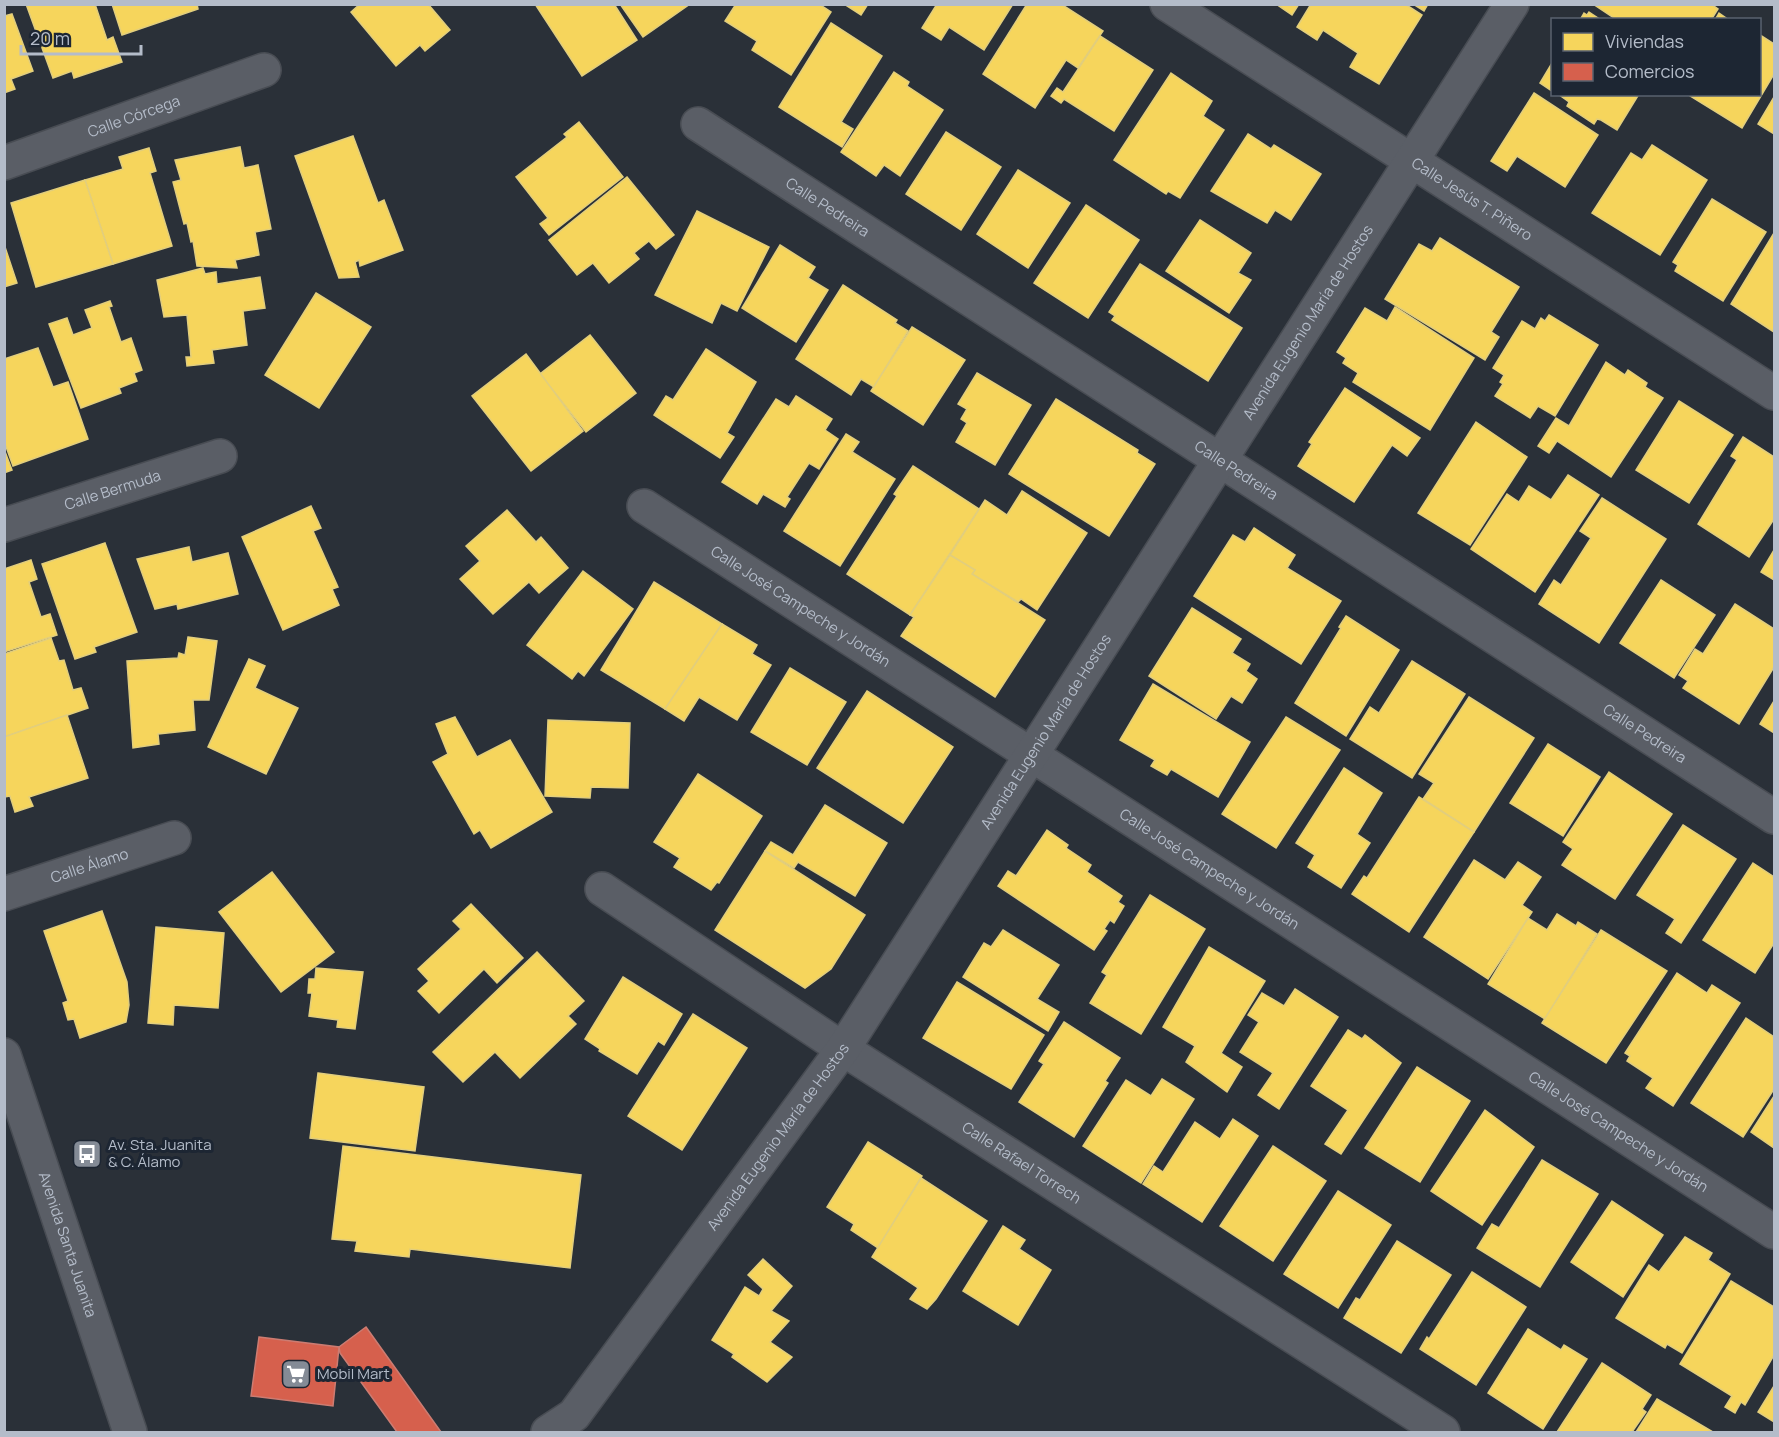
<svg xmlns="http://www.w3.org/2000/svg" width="1779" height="1437" viewBox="0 0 1779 1437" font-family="Manrope,sans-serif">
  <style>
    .homes { fill: #f6d55c; stroke: #e2ce7d; stroke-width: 1.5 }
    .shops { fill: #d6604d; stroke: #cc7c72; stroke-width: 1.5 }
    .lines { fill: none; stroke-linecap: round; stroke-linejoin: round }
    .minor-casing { stroke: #484c53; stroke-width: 36 }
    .tertiary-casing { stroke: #484c53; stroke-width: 36 }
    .minor { stroke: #5a5e66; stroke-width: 33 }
    .tertiary { stroke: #5a5e66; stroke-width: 33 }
    .labels { text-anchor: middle; stroke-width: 6; stroke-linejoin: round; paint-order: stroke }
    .street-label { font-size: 15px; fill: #b4bcc9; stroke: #1d2633 }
    .poi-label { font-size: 15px; fill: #b4bcc9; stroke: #1d2633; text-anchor: start }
  </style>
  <rect width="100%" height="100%" fill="#2a3038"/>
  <g class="homes">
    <path d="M26,4H95L107,40L113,37L122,62L74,78L72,71L53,78Z"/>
    <path d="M112,4H197L198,9L122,35Z"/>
    <path d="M360,4H428L450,30L425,51L420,45L396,66L351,12Z"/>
    <path d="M535,4H614L637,40L582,76Z"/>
    <path d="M620,4H690L643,37Z"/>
    <path d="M736,4H819L831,12L791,75L752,50L757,41L725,21Z"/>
    <path d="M844,4H868L861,15Z"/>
    <path d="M937,4H1013L984,50L949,27L941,40L922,28Z"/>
    <path d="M1027,4H1061L1103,31L1078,68L1066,60L1035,108L983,74Z"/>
    <path d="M1276,4H1299L1292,15Z"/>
    <path d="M1311,4H1405L1422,15L1379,84L1350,67L1358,53L1323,30L1317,40L1297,27Z"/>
    <path d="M1413,4H1428L1424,11Z"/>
    <path d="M1593,4H1711L1718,9L1711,20H1617Z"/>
    <path d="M1589,12L1601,20H1580L1584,13L1587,15Z"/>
    <path d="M1719,13L1729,20H1715Z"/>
    <path d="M12,14L33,71L11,79L15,89L4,93V16Z"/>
    <path d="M831,23L882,56L841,122L853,129L842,147L779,107Z"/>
    <path d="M1760,35L1774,44V74L1742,128L1687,94H1760Z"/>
    <path d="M1100,36L1153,70L1114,131L1064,99L1061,103L1051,96L1057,88L1063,92Z"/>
    <path d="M1552,63V91L1540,83Z"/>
    <path d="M894,72L909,82L907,86L943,110L900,176L884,165L876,176L841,152Z"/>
    <path d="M1171,73L1212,101L1203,116L1224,130L1180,198L1168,191L1166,194L1114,160Z"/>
    <path d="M1534,93L1598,135L1565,187L1517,156L1507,171L1491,161Z"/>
    <path d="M1558,94H1639L1617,130L1601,120L1597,119L1594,124L1567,106L1569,102Z"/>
    <path d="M1774,97V134L1758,124Z"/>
    <path d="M579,122L623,177L549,235L540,224L548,218L516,177L567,137L564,134Z"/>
    <path d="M946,132L1001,167L961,230L906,194Z"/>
    <path d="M1248,134L1271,149L1274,145L1321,174L1291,220L1275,210L1267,223L1211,191Z"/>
    <path d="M353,136L378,203L384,200L403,250L360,266L359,260L355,262L359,277L339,278L295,156Z"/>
    <path d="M1652,145L1707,180L1660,255L1592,213L1631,153L1642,160Z"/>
    <path d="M240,147L244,168L258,165L271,229L255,232L259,255L235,260L237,268L197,266L193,241L191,242L187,223L184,224L173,182L181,180L175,160Z"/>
    <path d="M149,148L156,171L150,173L172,246L113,264L85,180L123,169L119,157Z"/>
    <path d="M1018,170L1070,203L1028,268L977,234Z"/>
    <path d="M627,177L674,235L656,249L649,241L634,253L639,259L609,283L593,263L577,275L549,240Z"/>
    <path d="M85,180L113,264L36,287L11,203Z"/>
    <path d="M1712,199L1766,232L1723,301L1675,271L1678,265L1673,262Z"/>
    <path d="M1086,205L1139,240L1088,318L1034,283Z"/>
    <path d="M697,211L769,247L737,311L721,303L712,323L655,295Z"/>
    <path d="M1200,220L1251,253L1238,273L1251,280L1229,313L1166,271Z"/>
    <path d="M1774,233V332L1731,304Z"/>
    <path d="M1440,238L1519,287L1491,332L1499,337L1485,360L1385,299L1419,244L1432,251Z"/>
    <path d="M4,244L17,283L4,287Z"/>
    <path d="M780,245L815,267L808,278L828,290L796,342L742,308Z"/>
    <path d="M1140,264L1242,328L1208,381L1112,320L1115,316L1109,312Z"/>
    <path d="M203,268L205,274L216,272L217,284L260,277L265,308L243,311L247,345L212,350L214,363L187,366L186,357H191L187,315L164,317L157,280Z"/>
    <path d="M843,285L897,320L895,323L908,331L874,387L861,379L851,395L796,359Z"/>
    <path d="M316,293L371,327L319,408L265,375Z"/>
    <path d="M110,301L112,306L109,307L121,342L131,338L142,370L134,373L137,381L119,388L121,393L81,408L49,324L67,318L73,335L92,328L85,310Z"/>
    <path d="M1395,307L1474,358L1430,430L1353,382L1358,373L1343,363L1346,358L1337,352L1365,308L1387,321Z"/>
    <path d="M1549,315L1598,345L1555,416L1538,406L1530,418L1495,396L1503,384L1500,382L1504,375L1493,368L1522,321L1535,329L1541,318L1545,321Z"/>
    <path d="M912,327L965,360L923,425L871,391Z"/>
    <path d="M590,335L636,393L586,432L540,374Z"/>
    <path d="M38,348L53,387L68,382L88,439L13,466L4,441V359Z"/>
    <path d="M706,349L756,382L727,433L734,437L720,458L654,415L666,396L673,400Z"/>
    <path d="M526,354L583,431L531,471L472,396Z"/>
    <path d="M1606,362L1625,375L1628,370L1647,383L1645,387L1663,398L1611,477L1557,441L1549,453L1538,446L1556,418L1569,426Z"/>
    <path d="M977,373L1031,405L995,465L956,442L967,423L961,419L967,409L958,404Z"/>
    <path d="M1345,388L1420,438L1407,456L1392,445L1354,502L1298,466L1312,444L1309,442Z"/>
    <path d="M796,396L832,419L825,430L838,439L819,469L809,463L787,497L790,499L785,507L763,494L757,504L722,482L776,399L789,407Z"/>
    <path d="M1056,399L1138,450L1137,453L1155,464L1109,536L1009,474Z"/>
    <path d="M1679,401L1733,435L1689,503L1636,470Z"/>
    <path d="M1476,422L1527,457L1470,545L1418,513Z"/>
    <path d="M846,434L859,442L852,452L895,479L840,566L784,531Z"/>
    <path d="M1743,437L1774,457V519L1749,557L1698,524L1737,460L1731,456Z"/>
    <path d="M4,449L12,470L4,473Z"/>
    <path d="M913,466L979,509L910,615L847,574L897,496L894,494Z"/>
    <path d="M1568,475L1599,495L1535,592L1471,549L1507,494L1519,502L1529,486L1551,500Z"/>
    <path d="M1022,491L1087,533L1037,610L1021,599L1018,602L972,574L975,570L950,555L985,500L1007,515Z"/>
    <path d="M1602,498L1666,539L1599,643L1539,604L1554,580L1561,585L1591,538L1580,531Z"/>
    <path d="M311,506L321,528L313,531L338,587L332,589L339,605L283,630L242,537Z"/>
    <path d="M507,510L536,542L541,537L568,568L539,593L529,582L493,614L460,579L480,561L466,546Z"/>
    <path d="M1254,528L1295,555L1287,568L1341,601L1301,664L1194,596L1233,535L1245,542Z"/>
    <path d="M105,543L137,632L94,647L96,652L75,659L42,564Z"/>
    <path d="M189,547L192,562L228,553L238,594L178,609L177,604L155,609L137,559Z"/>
    <path d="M1774,550V580L1761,572Z"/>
    <path d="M950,555L975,570L972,574L1045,620L995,697L901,636L914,617L910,615Z"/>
    <path d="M31,560L37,579L29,582L41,617L50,614L57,635L4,652V569Z"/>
    <path d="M583,571L633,609L584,676L578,671L572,679L527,645Z"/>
    <path d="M1661,580L1715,615L1674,678L1620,643Z"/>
    <path d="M654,582L722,624L665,709L601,670Z"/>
    <path d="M1735,604L1774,629V667L1739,724L1683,688L1688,681L1679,675L1695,649L1703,654Z"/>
    <path d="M1192,608L1241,639L1232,653L1250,664L1246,671L1257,679L1242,703L1231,696L1216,719L1149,676Z"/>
    <path d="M1346,616L1399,650L1346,736L1295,703L1341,628L1339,627Z"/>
    <path d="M722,624L757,645L752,654L771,665L737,720L699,697L684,721L665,709Z"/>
    <path d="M188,637L217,641L209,700H193L195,730L158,734L159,744L133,748L127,661L178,658L179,653L185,655Z"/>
    <path d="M51,638L59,661L64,660L73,690L81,688L88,708L4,737V654Z"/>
    <path d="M249,659L265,666L255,688L298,708L266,774L208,747Z"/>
    <path d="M1412,661L1465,694L1412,778L1350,739L1370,707L1379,713Z"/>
    <path d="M790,668L846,702L807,765L751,732Z"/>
    <path d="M1153,684L1250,742L1218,797L1171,769L1167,775L1151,766L1155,760L1120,740Z"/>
    <path d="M867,691L953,747L903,823L817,768Z"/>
    <path d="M1469,697L1534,738L1474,832L1423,799L1434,783L1419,774Z"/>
    <path d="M1774,701V733L1760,724Z"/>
    <path d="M67,715L88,778L29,797L33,806L15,812L10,796L4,797V737Z"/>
    <path d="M455,717L477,757L510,740L552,812L491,848L480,830L474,834L433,762L448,754L436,724Z"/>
    <path d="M1286,717L1340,750L1276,848L1222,814Z"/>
    <path d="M548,720L630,723L628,788L591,787L590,798L545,796Z"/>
    <path d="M1548,744L1600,777L1563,836L1510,803Z"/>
    <path d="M1344,768L1382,793L1357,834L1370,843L1341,888L1308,867L1315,855L1296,843Z"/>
    <path d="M1609,772L1672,814L1615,899L1562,865L1573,849L1563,842Z"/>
    <path d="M698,774L762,816L719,883L717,882L711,890L674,867L680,858L654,842Z"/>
    <path d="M1419,797L1474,832L1409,932L1352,894L1364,876L1367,878Z"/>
    <path d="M825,805L887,843L855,896L798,862L794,868L765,851L771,842L793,855Z"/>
    <path d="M1683,825L1736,859L1681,943L1666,933L1675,919L1637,895Z"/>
    <path d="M1047,830L1068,845L1066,848L1091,865L1087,872L1122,896L1118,902L1124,906L1114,923L1110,920L1104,929L1107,931L1094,950L998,886L1008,871L1016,876Z"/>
    <path d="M765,851L865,915L831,969L805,988L715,930Z"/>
    <path d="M1474,860L1505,880L1518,862L1541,877L1522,905L1532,912L1488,979L1424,937Z"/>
    <path d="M1753,863L1774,877V943L1755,973L1703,940Z"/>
    <path d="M272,872L334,952L281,992L219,912Z"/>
    <path d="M1150,895L1205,929L1141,1034L1090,1003L1107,975L1102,972Z"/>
    <path d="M471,904L523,958L497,983L484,969L439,1013L418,991L429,981L418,969L461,929L453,921Z"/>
    <path d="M102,911L127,982L129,1005L126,1022L80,1038L74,1019L68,1020L63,1003L68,1001L44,931Z"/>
    <path d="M1557,914L1576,926L1578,922L1597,934L1545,1019L1488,984L1528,918L1547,930Z"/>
    <path d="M156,927L224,933L218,1008L174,1005L173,1025L148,1023Z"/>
    <path d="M1003,930L1059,965L1037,999L1059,1012L1048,1031L963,977L984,943L991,947Z"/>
    <path d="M1601,930L1667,971L1606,1063L1542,1023Z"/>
    <path d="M1209,947L1265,981L1221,1053L1242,1067L1227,1092L1186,1062L1195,1046L1163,1027Z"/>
    <path d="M537,952L584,1001L568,1016L576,1024L520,1078L495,1052L463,1082L433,1052Z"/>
    <path d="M316,968L363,972L355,1029L337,1027L338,1020L309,1016L312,993H308L309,979H315Z"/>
    <path d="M1677,973L1707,993L1712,985L1740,1003L1673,1106L1646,1088L1653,1078L1627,1061L1630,1056L1625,1053Z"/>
    <path d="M623,977L682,1014L664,1045L658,1041L637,1074L599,1051L600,1049L585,1039Z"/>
    <path d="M957,982L1044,1035L1011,1089L923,1038Z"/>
    <path d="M1295,989L1338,1017L1279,1109L1258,1095L1273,1073L1240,1052L1259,1022L1248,1015L1262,993L1284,1006Z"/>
    <path d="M693,1014L747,1048L682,1150L628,1116Z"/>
    <path d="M1746,1018L1774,1037V1089L1743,1137L1691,1103Z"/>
    <path d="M1064,1022L1120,1058L1105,1081L1108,1083L1074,1137L1019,1102L1044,1064L1039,1061Z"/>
    <path d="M1348,1030L1362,1039L1365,1035L1401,1063L1341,1154L1325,1144L1348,1110L1311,1086Z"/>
    <path d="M1417,1067L1470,1101L1420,1182L1365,1148Z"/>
    <path d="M318,1073L424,1087L415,1151L310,1138Z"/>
    <path d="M1162,1079L1194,1099L1141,1183L1083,1146L1126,1080L1151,1096Z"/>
    <path d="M1774,1096V1148L1751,1132Z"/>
    <path d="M1485,1110L1534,1147L1482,1225L1431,1191Z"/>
    <path d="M1233,1119L1258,1136L1202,1222L1143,1184L1154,1166L1163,1172L1195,1122L1220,1139Z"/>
    <path d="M868,1142L922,1176L878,1248L851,1230L854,1224L827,1207Z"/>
    <path d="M343,1146L581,1175L570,1268L410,1249L409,1257L355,1251L357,1241L332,1239Z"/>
    <path d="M1273,1146L1326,1181L1273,1261L1220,1226Z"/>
    <path d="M1542,1160L1598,1194L1540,1287L1477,1248L1492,1224L1499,1228Z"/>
    <path d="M921,1178L987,1221L936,1299L927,1309L910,1299L918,1288L872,1257Z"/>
    <path d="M1338,1191L1391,1225L1338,1308L1284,1274Z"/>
    <path d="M1612,1201L1663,1235L1623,1297L1571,1262Z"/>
    <path d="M1003,1226L1025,1240L1019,1249L1051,1270L1018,1325L963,1291Z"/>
    <path d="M1685,1237L1712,1253L1708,1260L1730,1274L1682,1353L1667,1344L1665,1348L1616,1318L1649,1265L1659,1272Z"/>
    <path d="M1397,1241L1451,1275L1401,1353L1344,1318L1356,1298L1360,1300Z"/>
    <path d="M763,1259L792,1286L771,1311L789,1321L770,1342L792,1357L767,1382L732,1357L734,1354L712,1340L745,1287L759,1296L763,1289L748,1275Z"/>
    <path d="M1472,1272L1526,1307L1476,1385L1420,1349L1427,1337L1429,1339Z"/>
    <path d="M1731,1281L1774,1307V1355L1745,1405L1741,1402L1735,1413L1725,1407L1732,1396L1680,1364Z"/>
    <path d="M1528,1329L1561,1350L1564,1345L1587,1359L1543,1429L1488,1393Z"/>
    <path d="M1602,1363L1651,1395L1642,1409L1646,1412L1632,1432H1557Z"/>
    <path d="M1774,1386V1422L1758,1412Z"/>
    <path d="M1657,1399L1713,1432H1636Z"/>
  </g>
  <g class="shops">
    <path d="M366,1327L441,1432H397L340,1353L339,1347Z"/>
    <path d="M259,1337L339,1347L333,1406L251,1396Z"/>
  </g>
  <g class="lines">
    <g class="minor-casing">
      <g id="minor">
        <path id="s1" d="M1167,4L1774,393"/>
        <path id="s2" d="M698,124L1774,817"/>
        <path id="s3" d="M4,163L264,70"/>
        <path id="s4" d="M644,506L1774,1232"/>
        <path id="s5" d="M4,525L220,456"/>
        <path id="s6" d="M602,889L843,1049L1443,1432"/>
        <path id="s7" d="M4,894L174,838"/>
        <path id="s8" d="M548,1432L574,1415L843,1049L1512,4"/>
      </g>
    </g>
    <g class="tertiary-casing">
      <g id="tertiary">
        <path id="s9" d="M4,1055L130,1432"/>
      </g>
    </g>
    <use href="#minor" class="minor"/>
    <use href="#tertiary" class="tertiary"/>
  </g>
  <defs>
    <g id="bus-square" transform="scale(1.5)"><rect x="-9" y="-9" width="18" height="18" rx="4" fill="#848b96" stroke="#1d2633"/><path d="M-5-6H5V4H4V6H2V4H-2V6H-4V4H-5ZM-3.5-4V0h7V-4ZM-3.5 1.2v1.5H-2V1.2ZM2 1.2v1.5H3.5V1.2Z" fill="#fff"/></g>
    <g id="supermarket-square" transform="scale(1.5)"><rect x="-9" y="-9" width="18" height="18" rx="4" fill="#848b96" stroke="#1d2633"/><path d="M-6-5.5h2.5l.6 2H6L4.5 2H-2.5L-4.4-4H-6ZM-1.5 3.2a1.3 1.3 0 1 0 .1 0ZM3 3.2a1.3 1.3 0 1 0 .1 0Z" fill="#fff"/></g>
  </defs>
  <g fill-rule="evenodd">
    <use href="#bus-square" x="87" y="1154"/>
    <use href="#supermarket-square" x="296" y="1374"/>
  </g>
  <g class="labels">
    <g class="street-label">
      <text dy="5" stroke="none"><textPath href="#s3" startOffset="138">Calle Córcega</textPath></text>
      <text dy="5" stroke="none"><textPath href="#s1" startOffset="362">Calle Jesús T. Piñero</textPath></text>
      <text dy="5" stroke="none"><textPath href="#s2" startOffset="154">Calle Pedreira</textPath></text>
      <text dy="5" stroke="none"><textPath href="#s8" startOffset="1348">Avenida Eugenio María de Hostos</textPath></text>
      <text dy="5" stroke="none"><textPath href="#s2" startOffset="640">Calle Pedreira</textPath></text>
      <text dy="5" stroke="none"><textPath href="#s5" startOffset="114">Calle Bermuda</textPath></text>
      <text dy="5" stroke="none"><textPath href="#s4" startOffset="186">Calle José Campeche y Jordán</textPath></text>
      <text dy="5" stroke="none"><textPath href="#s8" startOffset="862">Avenida Eugenio María de Hostos</textPath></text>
      <text dy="5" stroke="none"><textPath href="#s2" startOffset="1126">Calle Pedreira</textPath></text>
      <text dy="5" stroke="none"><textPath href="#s7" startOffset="90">Calle Álamo</textPath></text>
      <text dy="5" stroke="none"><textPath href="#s4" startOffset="672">Calle José Campeche y Jordán</textPath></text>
      <text dy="5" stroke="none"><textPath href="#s4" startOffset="1158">Calle José Campeche y Jordán</textPath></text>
      <text dy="5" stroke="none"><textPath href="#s8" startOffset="376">Avenida Eugenio María de Hostos</textPath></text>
      <text dy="5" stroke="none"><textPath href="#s6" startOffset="501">Calle Rafael Torrech</textPath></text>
      <text dy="5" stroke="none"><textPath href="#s9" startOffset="200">Avenida Santa Juanita</textPath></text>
    </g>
    <g class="poi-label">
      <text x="108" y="1150">Av. Sta. Juanita<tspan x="108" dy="17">&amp; C. Álamo</tspan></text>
      <text x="317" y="1379">Mobil Mart</text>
    </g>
  </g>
  <rect width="1779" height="1437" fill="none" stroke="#b4bcc9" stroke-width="12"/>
  <rect x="1551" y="18" width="210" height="78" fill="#1d2633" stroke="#59626f" stroke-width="1.5"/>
  <rect x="1563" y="33" width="30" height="18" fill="#f6d55c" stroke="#59626f" stroke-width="1.5"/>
  <text x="1605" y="48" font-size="18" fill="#b4bcc9">Viviendas</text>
  <rect x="1563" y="63" width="30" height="18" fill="#d6604d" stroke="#59626f" stroke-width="1.5"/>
  <text x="1605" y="78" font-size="18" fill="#b4bcc9">Comercios</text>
  <path d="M21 45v9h120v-9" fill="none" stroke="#b4bcc9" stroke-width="3"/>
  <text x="30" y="45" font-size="18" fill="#b4bcc9" stroke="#1d2633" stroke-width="4.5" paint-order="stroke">20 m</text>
</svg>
